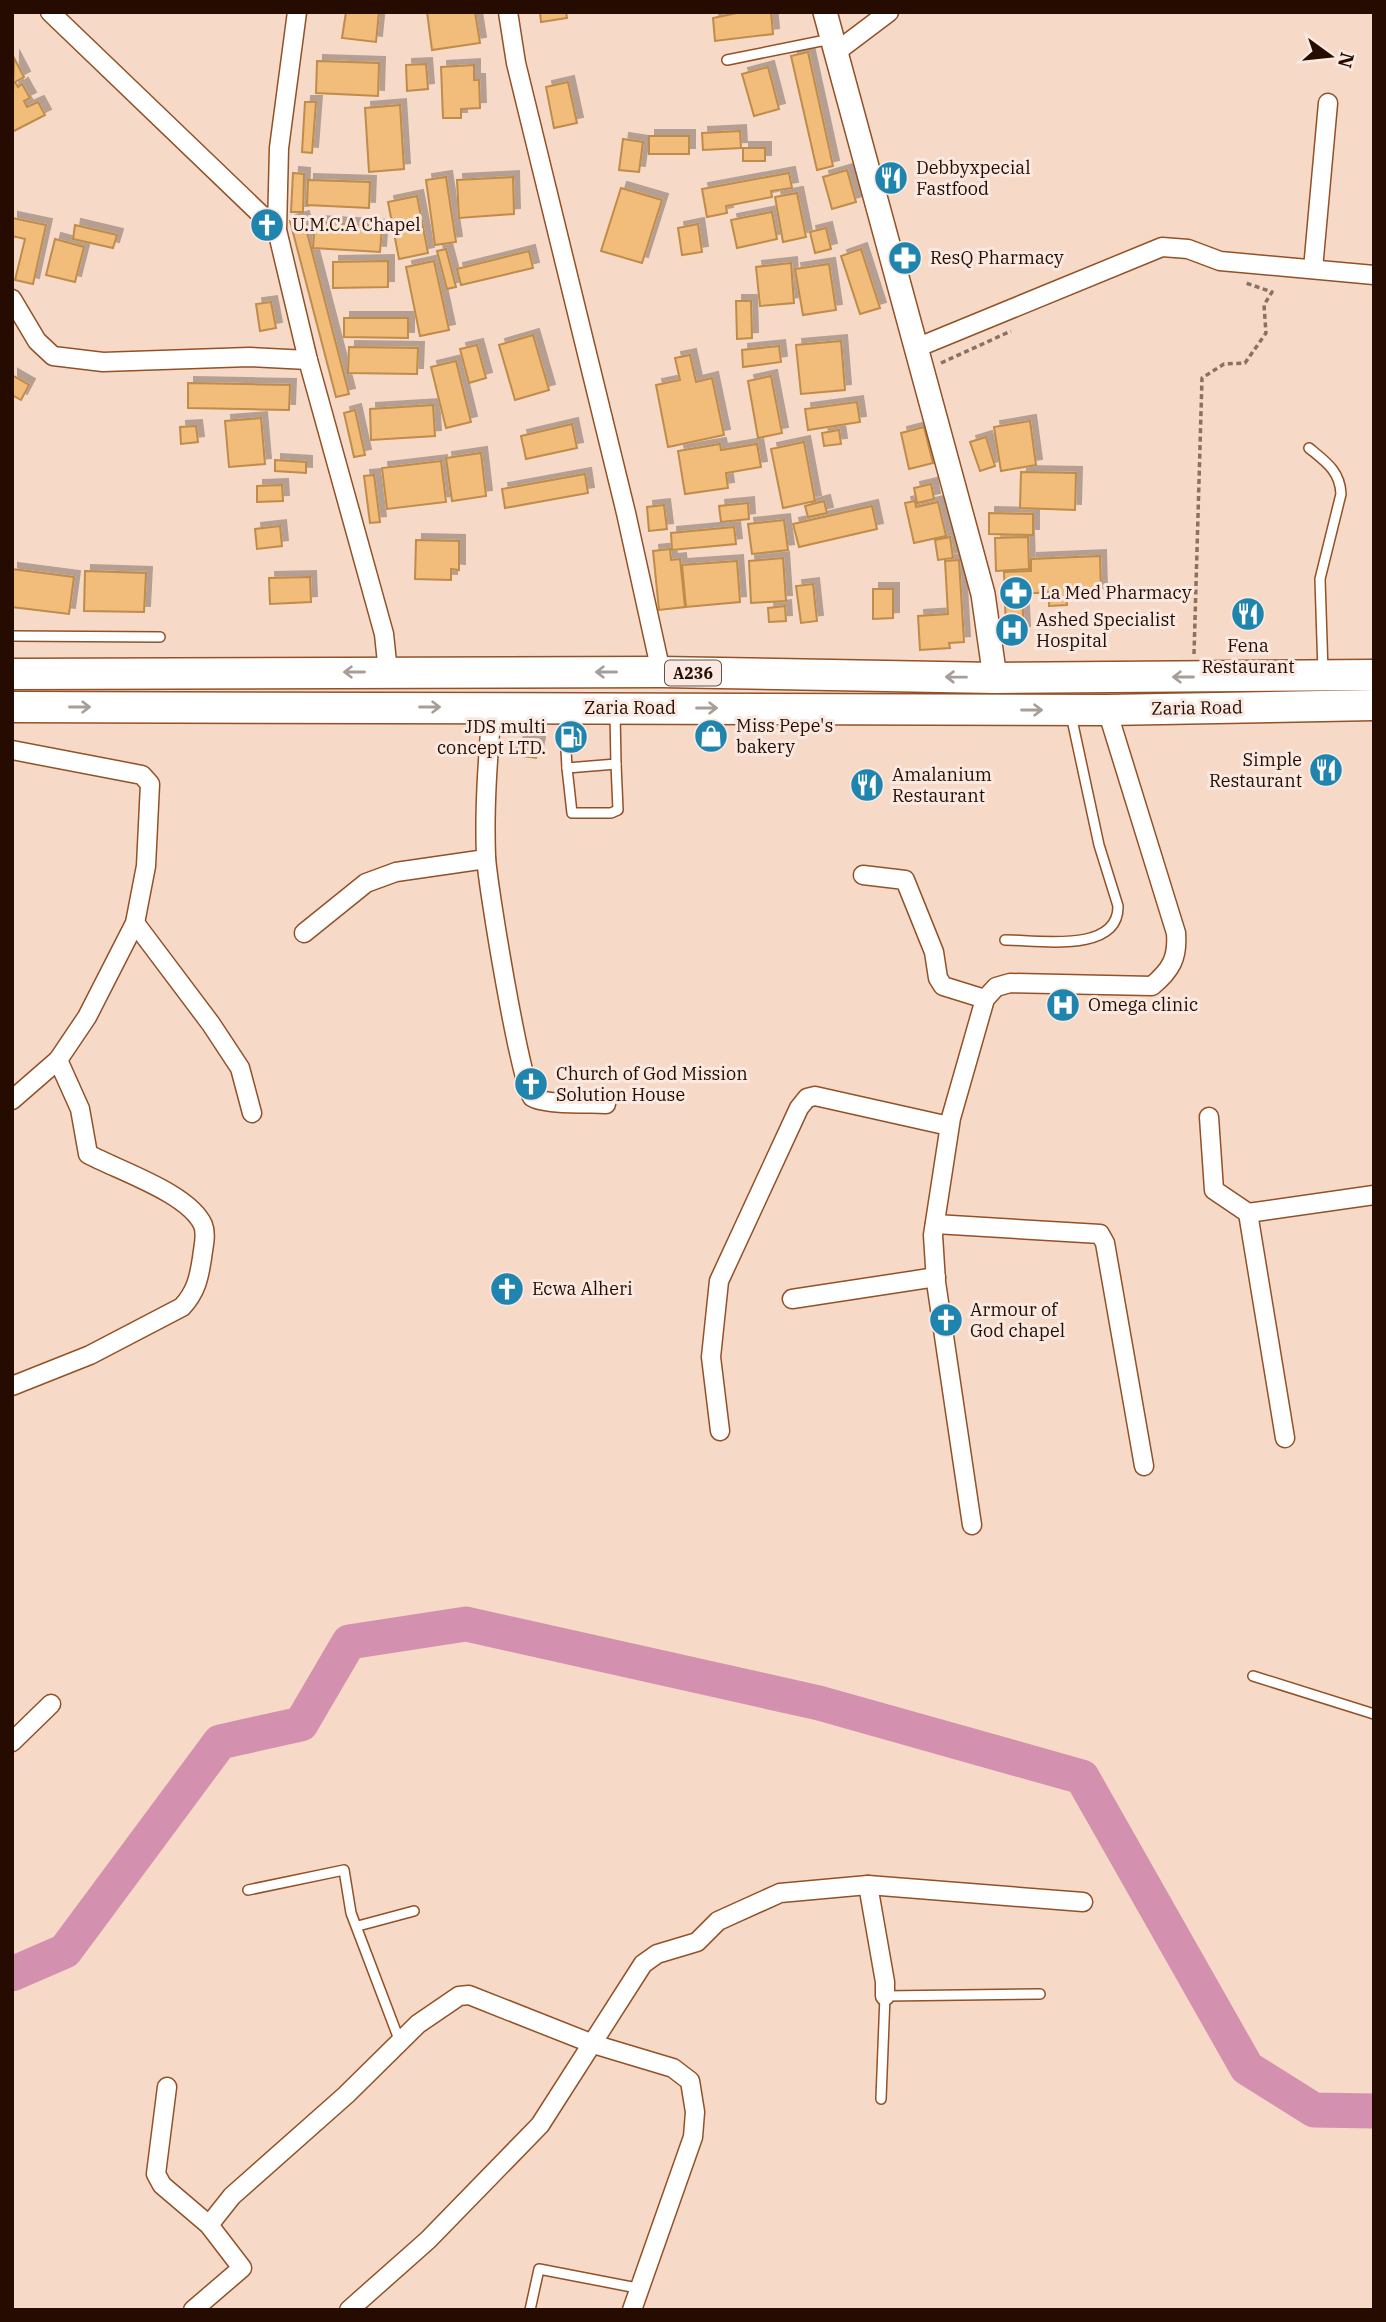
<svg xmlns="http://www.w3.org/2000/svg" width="1386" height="2322" viewBox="0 0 1386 2322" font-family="'IBM Plex Serif',serif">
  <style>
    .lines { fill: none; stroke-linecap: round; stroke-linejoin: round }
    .river { stroke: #d491af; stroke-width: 35 }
    .building { fill: #f2bc7a; stroke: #bf8c4a; stroke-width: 2; filter: url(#shadow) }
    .service-casing { stroke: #925126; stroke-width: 12 }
    .minor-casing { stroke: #925126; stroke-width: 21 }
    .tertiary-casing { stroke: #925126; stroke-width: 26 }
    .trunk-casing { stroke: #925126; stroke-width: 33 }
    .path { stroke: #8c7061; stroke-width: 3.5; stroke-dasharray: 5 3.5; stroke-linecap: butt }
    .service { stroke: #fff; stroke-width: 9 }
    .minor { stroke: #fff; stroke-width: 18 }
    .tertiary { stroke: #fff; stroke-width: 23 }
    .trunk { stroke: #fff; stroke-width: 30 }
    .oneway { stroke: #a89e99 }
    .labels { text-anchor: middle; stroke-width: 6; stroke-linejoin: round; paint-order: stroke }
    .shield { fill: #f9e9e1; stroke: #654e44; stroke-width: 2 }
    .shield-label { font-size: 16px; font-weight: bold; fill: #260c00 }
    .poi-label { font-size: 18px; fill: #260c00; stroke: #f9e9e1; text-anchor: start }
    .street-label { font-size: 18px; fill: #260c00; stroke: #f9e9e1 }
  </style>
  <defs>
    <filter id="shadow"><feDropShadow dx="6" dy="-6" stdDeviation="0" flood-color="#0004"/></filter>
  </defs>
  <rect width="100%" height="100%" fill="#f7d9c7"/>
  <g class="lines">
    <path class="river" d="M12,1974L65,1951L220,1742L301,1724L349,1642L466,1624L819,1703L1082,1777L1247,2068L1314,2110L1374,2111"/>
  </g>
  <g class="building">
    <path d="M346,12H379L376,42L342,38Z"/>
    <path d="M427,12H475L480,43L432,50Z"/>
    <path d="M540,12H566L567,18L541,22Z"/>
    <path d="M742,12H771L773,34L715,41L713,18Z"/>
    <path d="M808,52L833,166L817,170L791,56Z"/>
    <path d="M14,58L24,77L15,82L18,87L22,84L30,98L24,101L27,107L38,102L45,115L12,132Z"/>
    <path d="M317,61L379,63L378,96L316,93Z"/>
    <path d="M426,64L428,89L407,91L406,65Z"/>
    <path d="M474,65V80H479L480,108L461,109V118H443L441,67Z"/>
    <path d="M768,67L779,109L754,116L742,74Z"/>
    <path d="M568,82L577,123L554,128L546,87Z"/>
    <path d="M305,102H316L312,153L302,152Z"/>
    <path d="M400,105L404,169L369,172L365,108Z"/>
    <path d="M740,131L741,148L703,150L702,133Z"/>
    <rect x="649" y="136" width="40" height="18"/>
    <path d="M623,139L643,142L639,172L619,170Z"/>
    <rect x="743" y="148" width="22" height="13"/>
    <path d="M847,170L856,202L832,209L823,177Z"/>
    <path d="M293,173L304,174L303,212H291Z"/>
    <path d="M789,173L792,188L771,191L772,197L726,206L727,213L707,217L702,189Z"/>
    <path d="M446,177L456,242L435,245L426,180Z"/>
    <path d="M513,177L514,214L459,218L457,180Z"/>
    <path d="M308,180L370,182L369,208L307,205Z"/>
    <path d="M621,188L662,200L642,263L601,251Z"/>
    <path d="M797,193L806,237L783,242L775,197Z"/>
    <path d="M417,196L428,253L399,259L388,202Z"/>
    <path d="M772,212L777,239L737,248L731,220Z"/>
    <path d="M303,217L349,394L336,397L290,221Z"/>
    <path d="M12,218L46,225L33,284L15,280L25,239L12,236Z"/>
    <path d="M315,222L382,226L380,252L313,248Z"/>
    <path d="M698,224L702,252L682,255L678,228Z"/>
    <path d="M75,225L117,235L113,248L73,239Z"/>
    <path d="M826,228L831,249L815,253L810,232Z"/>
    <path d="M55,239L84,247L75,282L46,275Z"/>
    <path d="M446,249L456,287L447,289L437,251Z"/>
    <path d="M861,249L880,308L860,314L841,256Z"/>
    <path d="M529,251L533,268L461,285L457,269Z"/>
    <path d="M388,261V287L333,288V262Z"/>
    <path d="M434,261L449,330L420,336L406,267Z"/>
    <path d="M791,263L794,303L760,306L756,267Z"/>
    <path d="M829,264L836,310L803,315L795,269Z"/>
    <path d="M736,301H751L752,338L737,339Z"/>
    <path d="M271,302L276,328L260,331L256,304Z"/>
    <path d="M344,318H408V338L344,337Z"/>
    <path d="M533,335L549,390L515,400L499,345Z"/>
    <path d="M841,341L845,390L801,394L796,345Z"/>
    <path d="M477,345L486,378L469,383L460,349Z"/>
    <path d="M779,346L781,362L743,367L742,350Z"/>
    <path d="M349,347L418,348L417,374L348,373Z"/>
    <path d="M690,355L696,382L712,378L724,435L668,447L656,385L680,380L675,358Z"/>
    <path d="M456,361L471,422L446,428L431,367Z"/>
    <path d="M12,375L29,385L21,400L12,395Z"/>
    <path d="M771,376L782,433L758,438L748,381Z"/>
    <path d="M188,383L290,385L289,410L188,408Z"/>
    <path d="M857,402L860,422L808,430L805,409Z"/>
    <path d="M433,405L435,436L371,440L370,409Z"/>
    <path d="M355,410L365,455L354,457L344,413Z"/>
    <path d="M261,418L265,464L229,467L225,421Z"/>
    <path d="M1030,421L1036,465L1001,471L994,427Z"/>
    <path d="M572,424L577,448L526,459L521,436Z"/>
    <path d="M196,426L198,442L181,444L180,427Z"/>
    <path d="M924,427L933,463L909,469L901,433Z"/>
    <path d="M839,430L841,444L824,446L822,433Z"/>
    <path d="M986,437L995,466L980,471L970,442Z"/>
    <path d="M804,442L815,501L783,508L771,449Z"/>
    <path d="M720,444L721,450L757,444L761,467L726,473L728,488L685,494L678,451Z"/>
    <path d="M481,453L486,496L452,501L446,458Z"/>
    <path d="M275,460L306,462V473L275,471Z"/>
    <path d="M441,461L446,502L387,509L382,468Z"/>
    <path d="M1021,472L1076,473L1075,510L1020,508Z"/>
    <path d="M585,474L588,493L505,508L502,489Z"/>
    <path d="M374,475L380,522L370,523L364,476Z"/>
    <path d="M931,484L934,499L917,503L914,488Z"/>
    <path d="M282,485L283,501L257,502V486Z"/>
    <path d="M824,501L827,513L808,517L805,506Z"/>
    <path d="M915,501L916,507L938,502L946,536L914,543L905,503Z"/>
    <path d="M748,503L749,519L721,522L719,506Z"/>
    <path d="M664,505L667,529L649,531L647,507Z"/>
    <path d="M872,506L877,529L799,547L793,524Z"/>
    <path d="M989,513L1033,514V535L989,534Z"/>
    <path d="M784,520L788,550L752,554L748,524Z"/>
    <path d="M280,526L282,546L257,549L255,529Z"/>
    <path d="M734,527L736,544L672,550L671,533Z"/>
    <path d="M950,537L953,558L938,560L935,540Z"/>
    <path d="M1028,537L1029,569L996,571L995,538Z"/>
    <path d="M416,540L459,541V570L451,569V580L415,579Z"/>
    <path d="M670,549L671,560L680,559L685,607L659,610L653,551Z"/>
    <path d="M1100,556L1101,594L1066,595L1067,605L1049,606V592L1022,594L1024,632L1006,633L1004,572L1031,571V559Z"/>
    <path d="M783,558L786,601L751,603L749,561Z"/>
    <path d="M959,560L964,642L949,643L950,648L920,650L918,616L948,614L945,561Z"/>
    <path d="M737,561L740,602L686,607L682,565Z"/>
    <path d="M12,569L74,577L69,614L12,607Z"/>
    <path d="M85,571L146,573L144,612L84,611Z"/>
    <path d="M310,577L311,602L270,604L269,578Z"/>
    <path d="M813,584L817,621L801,623L796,586Z"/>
    <path d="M873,589H893V618L873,619Z"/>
    <path d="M785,606L786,621L769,622L768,608Z"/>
    <path d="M518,740L539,743L536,758L515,755Z"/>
  </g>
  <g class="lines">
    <g class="service-casing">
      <g id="service">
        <path d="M727,60L831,39"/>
        <path d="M1309,448C1326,462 1340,471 1341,494L1320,579L1323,672"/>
        <path d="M12,636L160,637"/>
        <path d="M564,714L567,768L616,764L615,713"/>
        <path d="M567,768L572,813H611L618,810L616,764"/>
        <path d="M1005,940C1037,940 1119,954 1118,906L1099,845L1071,715"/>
        <path d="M1253,1676L1374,1714"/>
        <path d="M248,1890L344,1870L351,1913L400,2042"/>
        <path d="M358,1926L414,1911"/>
        <path d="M881,2099L885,1996L1040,1994"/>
        <path d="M530,2310L539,2269L637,2288"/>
      </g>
    </g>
    <g class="minor-casing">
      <g id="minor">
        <path d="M50,12L277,230"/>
        <path d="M297,12L279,148L277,230L308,360L384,634L388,672"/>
        <path d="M508,12L516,63L626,513L661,672"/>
        <path d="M836,52L889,12"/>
        <path d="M1313,269L1328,103"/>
        <path d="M12,299L37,341L53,356L103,362L249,357L308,360"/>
        <path d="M916,348L1162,247L1188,249L1220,261L1374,275"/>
        <path d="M492,707C488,757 484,807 486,856C487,883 521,1086 532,1097C543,1105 591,1103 606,1104"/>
        <path d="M12,750L142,775L150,784L146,866L135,923L87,1017L58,1060L12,1100"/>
        <path d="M863,875L905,880L934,952L938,978L943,986L985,999"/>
        <path d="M135,923L211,1024L240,1068L252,1113"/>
        <path d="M304,933L366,883L396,872L486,859"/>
        <path d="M1209,1117L1214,1190L1248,1213"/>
        <path d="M935,1224L1100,1234L1105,1243L1144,1466"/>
        <path d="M792,1299L936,1277"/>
        <path d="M12,1386L90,1355L182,1307C196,1292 199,1278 202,1258C203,1248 207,1235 203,1225C189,1193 117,1170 88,1154L80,1109L58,1060"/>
        <path d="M720,1431L711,1357L719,1281L799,1108L807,1098L815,1096L949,1126"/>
        <path d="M1285,1438L1248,1213L1374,1195"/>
        <path d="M972,1525L936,1282L933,1235L951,1118L985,999L996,987L1010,983L1152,986C1171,970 1178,958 1176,933L1107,710"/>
        <path d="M12,1742L51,1704"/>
        <path d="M868,1885L885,1982V1996"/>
        <path d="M167,2087L156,2174L162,2185L209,2225L242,2268L193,2310"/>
        <path d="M209,2225L232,2196L346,2095L418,2024L459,1996L469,1995L593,2044L673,2068L690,2081L695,2112L693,2137L632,2310"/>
        <path d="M349,2310L428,2240L540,2125L643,1964L657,1954L697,1942L718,1921L780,1893L868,1885L1083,1902"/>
      </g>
    </g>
    <g class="tertiary-casing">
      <path id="tertiary" d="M825,12L983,594L995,678"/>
    </g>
    <g class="trunk-casing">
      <g id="trunk">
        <path d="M12,674L661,672L995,678L1374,675"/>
        <path d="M12,707L1107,710L1374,705"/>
      </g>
    </g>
    <g class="path">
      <path d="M941,363L1011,331"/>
      <path d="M1194,654L1202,378L1224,364L1245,363L1266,333L1264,305L1272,292L1246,283"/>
    </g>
    <use href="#service" class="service"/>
    <use href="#minor" class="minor"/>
    <use href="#tertiary" class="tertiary"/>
    <use href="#trunk" class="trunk"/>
  </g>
  <defs><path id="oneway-shaft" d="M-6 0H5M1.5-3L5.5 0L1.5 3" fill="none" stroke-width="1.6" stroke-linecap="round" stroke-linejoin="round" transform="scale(1.75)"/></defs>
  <g class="oneway">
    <use href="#oneway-shaft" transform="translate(354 672) rotate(180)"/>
    <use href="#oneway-shaft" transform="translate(606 672) rotate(-180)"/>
    <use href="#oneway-shaft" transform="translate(956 677) rotate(-179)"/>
    <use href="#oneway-shaft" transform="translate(1183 677) rotate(180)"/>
    <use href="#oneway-shaft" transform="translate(80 707)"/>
    <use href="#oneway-shaft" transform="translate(430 707)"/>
    <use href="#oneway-shaft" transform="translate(707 708)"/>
    <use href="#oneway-shaft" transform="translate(1032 710)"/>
  </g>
  <defs>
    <g id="restaurant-disc" transform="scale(1.75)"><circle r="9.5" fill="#1f84ae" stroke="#f9e9e1"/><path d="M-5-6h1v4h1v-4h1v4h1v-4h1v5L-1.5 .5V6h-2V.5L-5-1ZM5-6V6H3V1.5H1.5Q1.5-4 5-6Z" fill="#fff"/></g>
    <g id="church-disc" transform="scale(1.75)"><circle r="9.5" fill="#1f84ae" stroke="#f9e9e1"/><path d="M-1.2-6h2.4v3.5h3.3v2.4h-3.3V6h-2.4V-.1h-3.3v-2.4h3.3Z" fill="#fff"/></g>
    <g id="pharmacy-disc" transform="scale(1.75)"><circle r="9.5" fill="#1f84ae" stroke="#f9e9e1"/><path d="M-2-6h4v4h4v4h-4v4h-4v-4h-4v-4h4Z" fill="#fff"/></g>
    <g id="hospital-disc" transform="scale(1.75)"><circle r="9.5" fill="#1f84ae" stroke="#f9e9e1"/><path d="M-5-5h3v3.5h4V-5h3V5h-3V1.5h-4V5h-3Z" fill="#fff"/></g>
    <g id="shop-disc" transform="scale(1.75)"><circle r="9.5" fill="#1f84ae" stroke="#f9e9e1"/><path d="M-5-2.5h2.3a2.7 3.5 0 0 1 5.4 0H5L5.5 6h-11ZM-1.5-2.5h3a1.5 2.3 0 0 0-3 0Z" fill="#fff"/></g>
    <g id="fuel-disc" transform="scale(1.75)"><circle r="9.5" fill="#1f84ae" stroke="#f9e9e1"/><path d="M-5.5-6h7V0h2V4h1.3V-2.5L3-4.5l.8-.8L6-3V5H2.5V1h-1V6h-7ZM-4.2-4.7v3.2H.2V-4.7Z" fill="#fff"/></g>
  </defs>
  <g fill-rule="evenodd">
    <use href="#restaurant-disc" x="891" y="178"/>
    <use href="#church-disc" x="267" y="225"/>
    <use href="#pharmacy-disc" x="905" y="258"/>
    <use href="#pharmacy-disc" x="1016" y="593"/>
    <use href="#restaurant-disc" x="1248" y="614"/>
    <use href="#hospital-disc" x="1012" y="630"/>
    <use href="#shop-disc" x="711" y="736"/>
    <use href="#fuel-disc" x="571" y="737"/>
    <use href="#restaurant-disc" x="1326" y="770"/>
    <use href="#restaurant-disc" x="867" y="785"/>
    <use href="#hospital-disc" x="1063" y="1005"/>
    <use href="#church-disc" x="531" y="1084"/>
    <use href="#church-disc" x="507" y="1289"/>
    <use href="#church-disc" x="946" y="1320"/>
  </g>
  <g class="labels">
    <rect class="shield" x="665" y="660.5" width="56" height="25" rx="5"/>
    <g class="shield-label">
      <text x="693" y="679">A236</text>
    </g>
    <g class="poi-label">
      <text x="916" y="174">Debbyxpecial<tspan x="916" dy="21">Fastfood</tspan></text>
      <text x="292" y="231">U.M.C.A Chapel</text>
      <text x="930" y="264">ResQ Pharmacy</text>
      <text x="1040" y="599">La Med Pharmacy</text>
      <text x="1036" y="626">Ashed Specialist<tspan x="1036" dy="21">Hospital</tspan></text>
      <text x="1248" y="652" text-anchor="middle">Fena<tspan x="1248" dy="21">Restaurant</tspan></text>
      <text x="736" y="732">Miss Pepe's<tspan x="736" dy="21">bakery</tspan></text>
      <text x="546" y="733" text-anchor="end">JDS multi<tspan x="546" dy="21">concept LTD.</tspan></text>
      <text x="1302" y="766" text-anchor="end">Simple<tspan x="1302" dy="21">Restaurant</tspan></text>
      <text x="892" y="781">Amalanium<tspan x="892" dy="21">Restaurant</tspan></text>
      <text x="1088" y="1011">Omega clinic</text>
      <text x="556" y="1080">Church of God Mission<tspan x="556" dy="21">Solution House</tspan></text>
      <text x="532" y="1295">Ecwa Alheri</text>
      <text x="970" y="1316">Armour of<tspan x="970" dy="21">God chapel</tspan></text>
    </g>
    <g class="street-label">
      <text x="630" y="714">Zaria Road</text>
      <text transform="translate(1197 708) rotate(-1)" y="6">Zaria Road</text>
    </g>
  </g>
  <rect width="1386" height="2322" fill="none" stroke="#260c00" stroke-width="28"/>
  <g transform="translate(1330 56) rotate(105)" stroke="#f9e9e1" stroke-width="5" paint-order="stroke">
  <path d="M0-5L12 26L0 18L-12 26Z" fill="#260c00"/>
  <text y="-10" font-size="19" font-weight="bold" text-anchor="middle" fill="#260c00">N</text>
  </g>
</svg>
